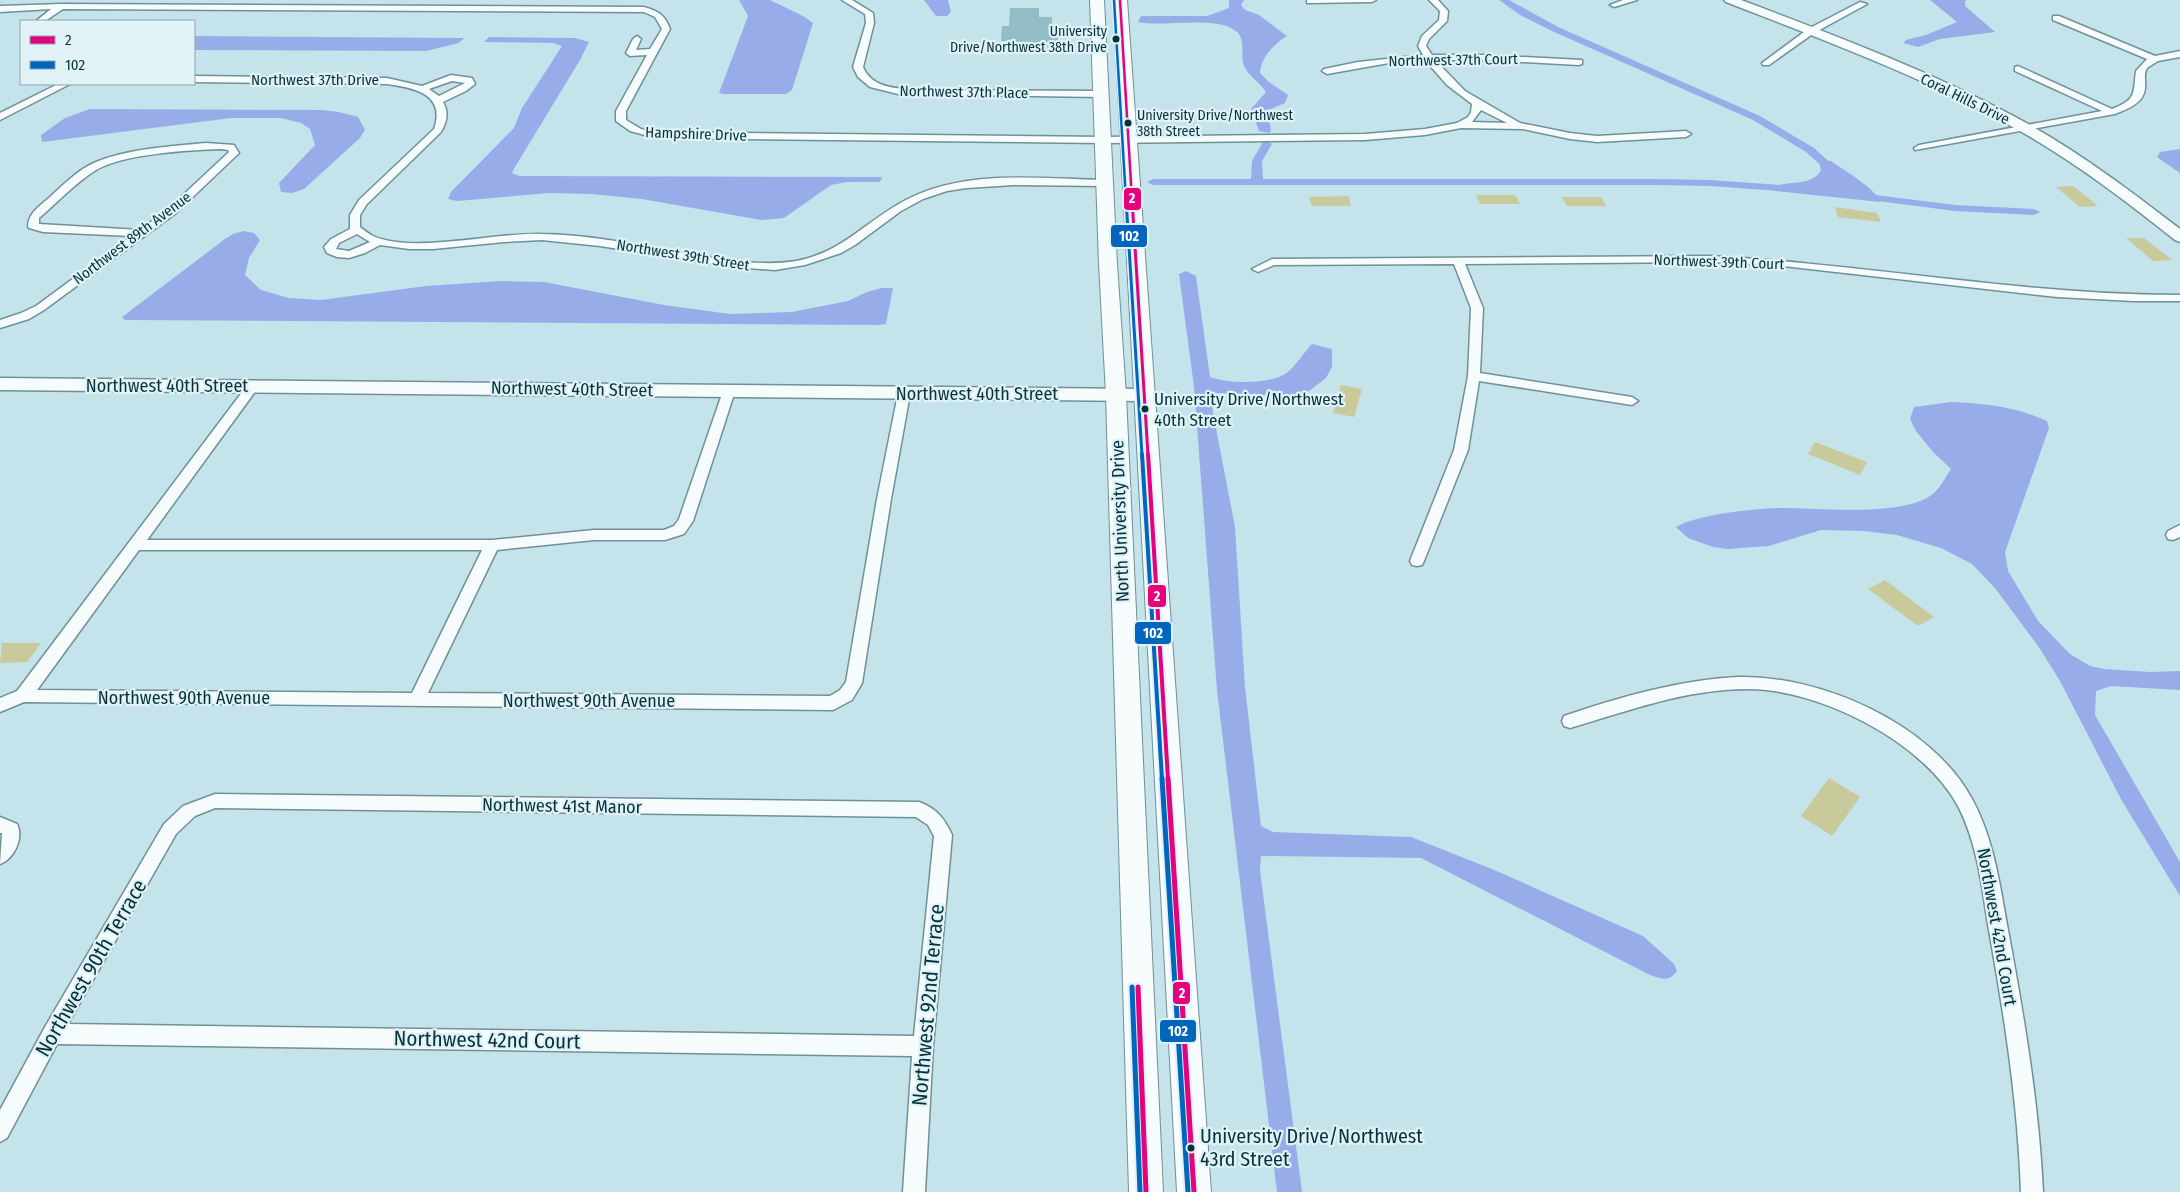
<svg xmlns="http://www.w3.org/2000/svg" width="2180" height="1192" viewBox="0 0 2180 1192" font-family="'Fira Sans Condensed',sans-serif">
  <style>
    .green { fill: #c9ca9b }
    .water { fill: #99acea }
    .lines { fill: none; stroke-linecap: round; stroke-linejoin: round }
    .canal { fill: #99acea; fill-rule: evenodd }
    .building { fill: #92bdc6 }
    .street-casing { stroke: #719097; stroke-width: 3 }
    .secondary-casing { stroke: #719097; stroke-width: 3 }
    .primary-casing { stroke: #719097; stroke-width: 2 }
    .street { fill: #f6fbfc; fill-rule: evenodd }
    .secondary { fill: #f6fbfc; fill-rule: evenodd }
    .primary { fill: #f6fbfc; fill-rule: evenodd }
    .bus-1-far3-casing { stroke: #e1f2f7; stroke-width: 5 }
    .bus-1-far2-casing { stroke: #e1f2f7; stroke-width: 6 }
    .bus-1-far1-casing { stroke: #e1f2f7; stroke-width: 8 }
    .bus-1-casing { stroke: #e1f2f7; stroke-width: 9 }
    .bus-2-far3-casing { stroke: #e1f2f7; stroke-width: 5 }
    .bus-2-far2-casing { stroke: #e1f2f7; stroke-width: 6 }
    .bus-2-far1-casing { stroke: #e1f2f7; stroke-width: 8 }
    .bus-2-casing { stroke: #e1f2f7; stroke-width: 9 }
    .bus-1-far3 { stroke: #e5007d; stroke-width: 2.5 }
    .bus-1-far2 { stroke: #e5007d; stroke-width: 3 }
    .bus-1-far1 { stroke: #e5007d; stroke-width: 4 }
    .bus-1 { stroke: #e5007d; stroke-width: 5 }
    .bus-2-far3 { stroke: #0065bd; stroke-width: 2.5 }
    .bus-2-far2 { stroke: #0065bd; stroke-width: 3 }
    .bus-2-far1 { stroke: #0065bd; stroke-width: 4 }
    .bus-2 { stroke: #0065bd; stroke-width: 5 }
    .bus-dot { fill: #04333c; stroke: #e1f2f7; stroke-width: 2 }
    .labels { text-anchor: middle; stroke-width: 4.5; stroke-linejoin: round; paint-order: stroke }
    .far-bus-label { font-size: 14px; fill: #04333c; stroke: #e1f2f7; text-anchor: end }
    .far-street-label { font-size: 15px; fill: #04333c; stroke: #e1f2f7 }
    .bus-label { font-size: 17px; fill: #04333c; stroke: #e1f2f7; text-anchor: start }
    .street-label { font-size: 18px; fill: #04333c; stroke: #e1f2f7 }
    .near-bus-label { font-size: 20px; fill: #04333c; stroke: #e1f2f7; text-anchor: start }
    .near-street-label { font-size: 21px; fill: #04333c; stroke: #e1f2f7 }
    .line-badge { stroke: #e1f2f7; stroke-width: 2 }
    .badge-label { font-size: 14px; text-anchor: middle; font-weight: bold; fill: #fff }
  </style>
  <rect width="100%" height="100%" fill="#c4e3eb"/>
  <g class="green">
    <path d="M2073,186L2098,206L2080,207L2056,187Z"/>
    <path d="M1476,195H1515L1520,204H1480Z"/>
    <path d="M1348,196L1351,206H1312L1309,197Z"/>
    <path d="M1562,197H1601L1606,206H1567Z"/>
    <path d="M1835,207L1877,213L1881,222L1838,217Z"/>
    <path d="M2126,238H2144L2172,260L2153,261Z"/>
    <path d="M1341,385L1362,389L1354,417L1333,413Z"/>
    <path d="M1815,442L1867,462L1860,475L1808,454Z"/>
    <path d="M1885,580L1934,617L1918,626L1868,589Z"/>
    <path d="M2,643H41L27,662L0,663Z"/>
    <path d="M1829,778L1860,797L1832,836L1801,816Z"/>
  </g>
  <g class="water">
    <path d="M739,0H770L803,16L813,23L792,90L786,94H724L719,93L748,16Z"/>
    <path d="M924,0H948L951,12L947,16H936Z"/>
    <path d="M1229,0H1244L1241,5L1245,10L1259,15L1287,36C1274,44 1261,57 1260,73L1269,82L1288,95L1285,103L1268,110L1271,131L1269,133L1259,131L1251,109L1266,92C1261,83 1249,77 1244,66C1240,56 1246,40 1237,32C1218,14 1162,28 1138,22L1141,16H1207L1229,8Z"/>
    <path d="M1930,0H1967L1965,1V6L1995,32L1940,39L1918,47L1903,43L1906,40L1926,35L1957,22Z"/>
    <path d="M194,36L464,38L459,43L426,51L194,50Z"/>
    <path d="M489,37L575,38L589,42L580,60L515,167L512,173L519,176L882,177L880,182H847L831,185L784,218L761,220L642,199L592,194L549,193L457,201L448,199L451,192L514,128L522,108L562,46L553,43L484,42Z"/>
    <path d="M90,109L322,110L339,112L358,117L365,130L360,138L304,189L292,193L281,192L279,183L315,145L310,129L301,123L281,118H231L42,142L41,135L65,118Z"/>
    <path d="M2180,149V173L2157,157L2160,152Z"/>
    <path d="M1831,161C1842,169 1878,190 1880,202L1775,191L1774,187C1789,180 1812,187 1821,170L1819,162Z"/>
    <path d="M244,231L254,233L260,240L249,258L245,275L261,290L289,298L321,300L426,286L501,281L544,282L664,305L730,314L792,312L848,301L867,292L882,288H893L886,324L878,325L125,320L122,317L225,239L233,234Z"/>
    <path d="M1186,271L1196,276L1210,377C1229,384 1274,385 1289,371C1298,363 1304,352 1312,344L1332,349V367L1326,378L1309,391L1293,396L1217,393L1214,394L1211,402L1235,527L1245,687L1261,826L1273,832L1411,837L1492,869L1643,936L1674,964L1677,971C1669,982 1662,979 1650,975L1421,858L1261,856L1260,871L1302,1192H1277L1217,690L1194,387L1179,274Z"/>
    <path d="M1951,402C1988,404 2012,406 2047,421L2049,428L2005,552L2008,571L2038,621L2070,654L2090,666L2104,669L2150,672L2180,671V690L2111,686L2096,691L2095,715L2180,862V896L2122,801L2060,681L2038,646L1995,588L1972,564L1941,548L1897,535L1864,531L1821,530L1769,546L1727,549L1713,547L1688,538L1676,527C1699,514 1758,508 1784,508C1820,508 1911,518 1936,491C1942,485 1946,476 1951,469L1933,452L1916,431L1910,419L1914,407Z"/>
  </g>
  <g class="lines">
    <g class="canal">
      <path d="M1499,0H1509L1558,27L1760,116L1814,148L1846,177L1844,179H1836L1806,152L1753,120L1552,31L1520,15Z"/>
      <path d="M1267,141L1272,144L1262,161L1263,179H1657L1710,180L1795,186L1801,189L1795,192L1710,186L1657,185H1153L1147,182L1153,179H1251L1252,161L1263,142Z"/>
      <path d="M1859,193L1955,205L2034,209L2040,212L2034,215L1955,211L1855,198L1853,196Z"/>
    </g>
  </g>
  <path class="building" d="M1010,8H1039V17H1052V24H1058V47L1008,46V41H1001L1002,26H1009Z"/>
  <g class="lines">
    <g class="street-casing">
      <g id="street">
        <path d="M842,0H852L873,13L874,23L863,67C872,88 895,88 915,90L1102,91L1107,94L1102,97L898,94L870,87L858,77L853,67L866,23L865,14Z"/>
        <path d="M1307,0H1376L1372,2L1310,3H1307Z"/>
        <path d="M1429,0H1438L1448,11L1447,21L1429,39L1426,46L1432,55H1484L1582,60V64L1579,65L1484,60H1435L1465,91L1520,123L1570,133L1597,136L1686,131L1691,134L1686,137L1597,142L1570,139L1523,129L1461,128L1425,135L1365,140L1104,143L656,138L630,131L616,121V111L647,55L630,56L626,53L633,39L637,36L641,39L636,50L650,49L662,29L655,17L644,12L63,9L45,21H36L51,9L0,12V6L61,4L644,7C658,11 665,15 670,29L626,111V120L641,129L656,132L1104,137L1365,134L1425,129L1457,123L1468,117L1471,112L1472,104L1447,85L1426,61L1389,63L1327,74L1322,71L1324,69L1358,62L1423,55L1418,46L1422,36L1439,20L1440,11ZM1481,110L1507,123L1472,122Z"/>
        <path d="M1623,0H1637L1614,7L1610,5Z"/>
        <path d="M1860,2L1867,4L1814,33L1769,65H1763L1762,63L1808,29Z"/>
        <path d="M2053,16H2059L2155,56L2180,51V57L2158,61L2147,68C2143,75 2146,80 2145,88C2144,103 2128,109 2115,114L1915,150L1914,148L1919,145L2102,111L2015,71V67L2018,66L2112,109C2137,99 2133,94 2136,71L2147,59L2053,20Z"/>
        <path d="M451,75L472,78L475,84L466,91L443,102C449,112 447,122 441,132L367,204L360,215V227C364,230 369,234 373,236C413,254 496,232 542,234C592,235 640,245 688,254C724,259 760,267 796,261C845,252 868,218 910,198C969,169 1042,179 1105,180L1110,183L1105,186L1014,185L967,188L947,191L923,199L901,211L855,245L841,253L805,265L775,270L733,267L600,246L542,240L504,242L433,249H409L380,245L365,253L349,258L337,257L327,253L324,247L331,239L350,229V215L359,200L434,129C446,94 415,88 387,84L194,82V76L387,78L422,86ZM452,81L465,83L439,96L429,89ZM357,234L370,242L349,251L336,249L339,243Z"/>
        <path d="M58,84H70L0,120V113Z"/>
        <path d="M206,143L234,145L239,153L176,213L44,310L29,319L0,328V320L21,313L36,306L131,236L43,232L29,228L28,226C29,212 40,206 50,197C64,184 79,169 96,162C127,149 173,146 206,143ZM221,149L228,150L229,152L168,209L140,230L39,224V218C58,202 75,183 96,170C123,154 189,150 221,149Z"/>
        <path d="M1709,256C1866,264 2022,295 2180,295V301H2133L2057,297L1783,266L1709,262L1465,264L1483,308L1480,373L1632,397L1638,401L1632,405L1479,381L1468,450L1424,561L1422,565L1417,566L1412,565L1410,561L1454,450L1468,376L1471,308L1454,264L1274,265L1258,272L1252,269L1272,259Z"/>
        <path d="M253,382L257,383L259,386L257,389L147,540H492L594,530H664L674,526L679,519L723,391L729,387L735,391L693,521L684,534L665,540H594L497,550L428,693L830,696L840,690L846,682L877,499L898,394L904,390L908,391L910,394L891,499L862,683L852,700L833,710L24,702L0,712V698L17,691L249,383ZM139,550H482L412,693L37,690Z"/>
        <path d="M2180,525V537L2173,540L2168,539L2166,535L2168,531Z"/>
        <path d="M1738,677C1821,675 1932,724 1972,799C1994,839 2000,886 2008,930C2024,1016 2039,1105 2043,1192H2021C2018,1103 2004,1013 1988,925C1982,886 1977,844 1959,808C1925,742 1820,689 1748,689C1686,689 1628,711 1570,728L1564,726L1562,721L1564,716C1620,697 1679,680 1738,677Z"/>
        <path d="M215,794L919,802C936,808 945,819 952,835L933,1046L925,1192H903L912,1056L57,1044L7,1138L0,1142V1110L45,1027L164,824L183,806ZM215,808L916,817L928,825L934,836L914,1036L68,1024L176,834L195,816Z"/>
        <path d="M0,817L17,824C24,838 14,859 0,864L2,833H0Z"/>
      </g>
    </g>
    <g class="secondary-casing">
      <g id="secondary">
        <path d="M1724,0H1741C1839,37 1938,74 2030,125C2083,155 2132,192 2180,229V242L2175,240C2126,201 2075,162 2020,131C1927,78 1826,41 1726,2Z"/>
        <path d="M0,378L1143,389L1149,391L1152,395L1149,399L1143,401L0,390Z"/>
      </g>
    </g>
    <g class="primary-casing">
      <g id="primary">
        <path d="M1090,0H1104L1117,264L1126,395L1163,1192H1129L1106,395L1099,264Z"/>
        <path d="M1113,0H1127L1211,1192H1177Z"/>
      </g>
    </g>
    <use href="#street" class="street"/>
    <use href="#secondary" class="secondary"/>
    <use href="#primary" class="primary"/>
    <g class="bus-1-far3-casing">
      <path id="bus-1-far3" d="M1120,0L1132,200"/>
    </g>
    <g class="bus-1-far2-casing">
      <path id="bus-1-far2" d="M1132,199L1148,455"/>
    </g>
    <g class="bus-1-far1-casing">
      <path id="bus-1-far1" d="M1148,454L1168,779"/>
    </g>
    <g class="bus-1-casing">
      <g id="bus-1">
        <path d="M1168,778L1194,1192"/>
        <path d="M1138,987L1146,1192"/>
      </g>
    </g>
    <g class="bus-2-far3-casing">
      <path id="bus-2-far3" d="M1114,0L1126,200"/>
    </g>
    <g class="bus-2-far2-casing">
      <path id="bus-2-far2" d="M1126,199L1142,455"/>
    </g>
    <g class="bus-2-far1-casing">
      <path id="bus-2-far1" d="M1142,454L1162,779"/>
    </g>
    <g class="bus-2-casing">
      <g id="bus-2">
        <path d="M1162,778L1188,1192"/>
        <path d="M1132,987L1140,1192"/>
      </g>
    </g>
    <use href="#bus-1-far3" class="bus-1-far3"/>
    <use href="#bus-1-far2" class="bus-1-far2"/>
    <use href="#bus-1-far1" class="bus-1-far1"/>
    <use href="#bus-1" class="bus-1"/>
    <use href="#bus-2-far3" class="bus-2-far3"/>
    <use href="#bus-2-far2" class="bus-2-far2"/>
    <use href="#bus-2-far1" class="bus-2-far1"/>
    <use href="#bus-2" class="bus-2"/>
  </g>
  <g class="bus-dot">
    <circle cx="1116" cy="39" r="4.5"/>
    <circle cx="1128" cy="123" r="4.5"/>
    <circle cx="1145" cy="409" r="4.5"/>
    <circle cx="1191" cy="1148" r="4.5"/>
  </g>
  <g class="labels">
    <g class="far-bus-label">
      <text x="1107" y="36">University<tspan x="1107" dy="16">Drive/Northwest 38th Drive</tspan></text>
      <text x="1137" y="120" text-anchor="start">University Drive/Northwest<tspan x="1137" dy="16">38th Street</tspan></text>
    </g>
    <g class="far-street-label">
      <text transform="translate(1453 60) rotate(-1)" y="5">Northwest 37th Court</text>
      <text x="315" y="85">Northwest 37th Drive</text>
      <text transform="translate(964 92) rotate(1)" y="5">Northwest 37th Place</text>
      <text transform="translate(1965 99) rotate(26)" y="5">Coral Hills Drive</text>
      <text transform="translate(696 134) rotate(2)" y="5">Hampshire Drive</text>
      <text transform="translate(132 238) rotate(-37)" y="5">Northwest 89th Avenue</text>
      <text transform="translate(683 255) rotate(9)" y="5">Northwest 39th Street</text>
      <text transform="translate(1719 262) rotate(2)" y="5">Northwest 39th Court</text>
    </g>
    <g class="bus-label">
      <text x="1154" y="405">University Drive/Northwest<tspan x="1154" dy="21">40th Street</tspan></text>
    </g>
    <g class="street-label">
      <text x="167" y="392">Northwest 40th Street</text>
      <text transform="translate(572 389) rotate(1)" y="6">Northwest 40th Street</text>
      <text x="977" y="400">Northwest 40th Street</text>
      <text transform="translate(1120 521) rotate(-92)" y="6">North University Drive</text>
      <text x="184" y="704">Northwest 90th Avenue</text>
      <text x="589" y="707">Northwest 90th Avenue</text>
      <text transform="translate(562 806) rotate(1)" y="6">Northwest 41st Manor</text>
      <text transform="translate(1997 927) rotate(80)" y="6">Northwest 42nd Court</text>
    </g>
    <g class="near-bus-label">
      <text x="1200" y="1143">University Drive/Northwest<tspan x="1200" dy="23">43rd Street</tspan></text>
    </g>
    <g class="near-street-label">
      <text transform="translate(91 968) rotate(-60)" y="7">Northwest 90th Terrace</text>
      <text transform="translate(928 1005) rotate(-85)" y="7">Northwest 92nd Terrace</text>
      <text transform="translate(487 1040) rotate(1)" y="7">Northwest 42nd Court</text>
    </g>
  </g>
  <g class="line-badge">
    <rect x="1123" y="187" width="19" height="24" rx="5" fill="#e5007d"/>
    <rect x="1110" y="224" width="38" height="24" rx="5" fill="#0065bd"/>
    <rect x="1147" y="584" width="20" height="24" rx="5" fill="#e5007d"/>
    <rect x="1134" y="621" width="38" height="24" rx="5" fill="#0065bd"/>
    <rect x="1172" y="981" width="19" height="24" rx="5" fill="#e5007d"/>
    <rect x="1159" y="1019" width="38" height="24" rx="5" fill="#0065bd"/>
  </g>
  <g class="badge-label">
    <text x="1132" y="203">2</text>
    <text x="1129" y="241">102</text>
    <text x="1157" y="601">2</text>
    <text x="1153" y="638">102</text>
    <text x="1182" y="998">2</text>
    <text x="1178" y="1036">102</text>
  </g>
  <rect x="20" y="20" width="175" height="65" fill="#e1f2f7" stroke="#89a6ac"/>
  <rect x="30" y="36" width="25" height="8" fill="#e5007d" stroke="#89a6ac"/>
  <text x="65" y="45" font-size="15" fill="#04333c">2</text>
  <rect x="30" y="61" width="25" height="8" fill="#0065bd" stroke="#89a6ac"/>
  <text x="65" y="70" font-size="15" fill="#04333c">102</text>
</svg>
